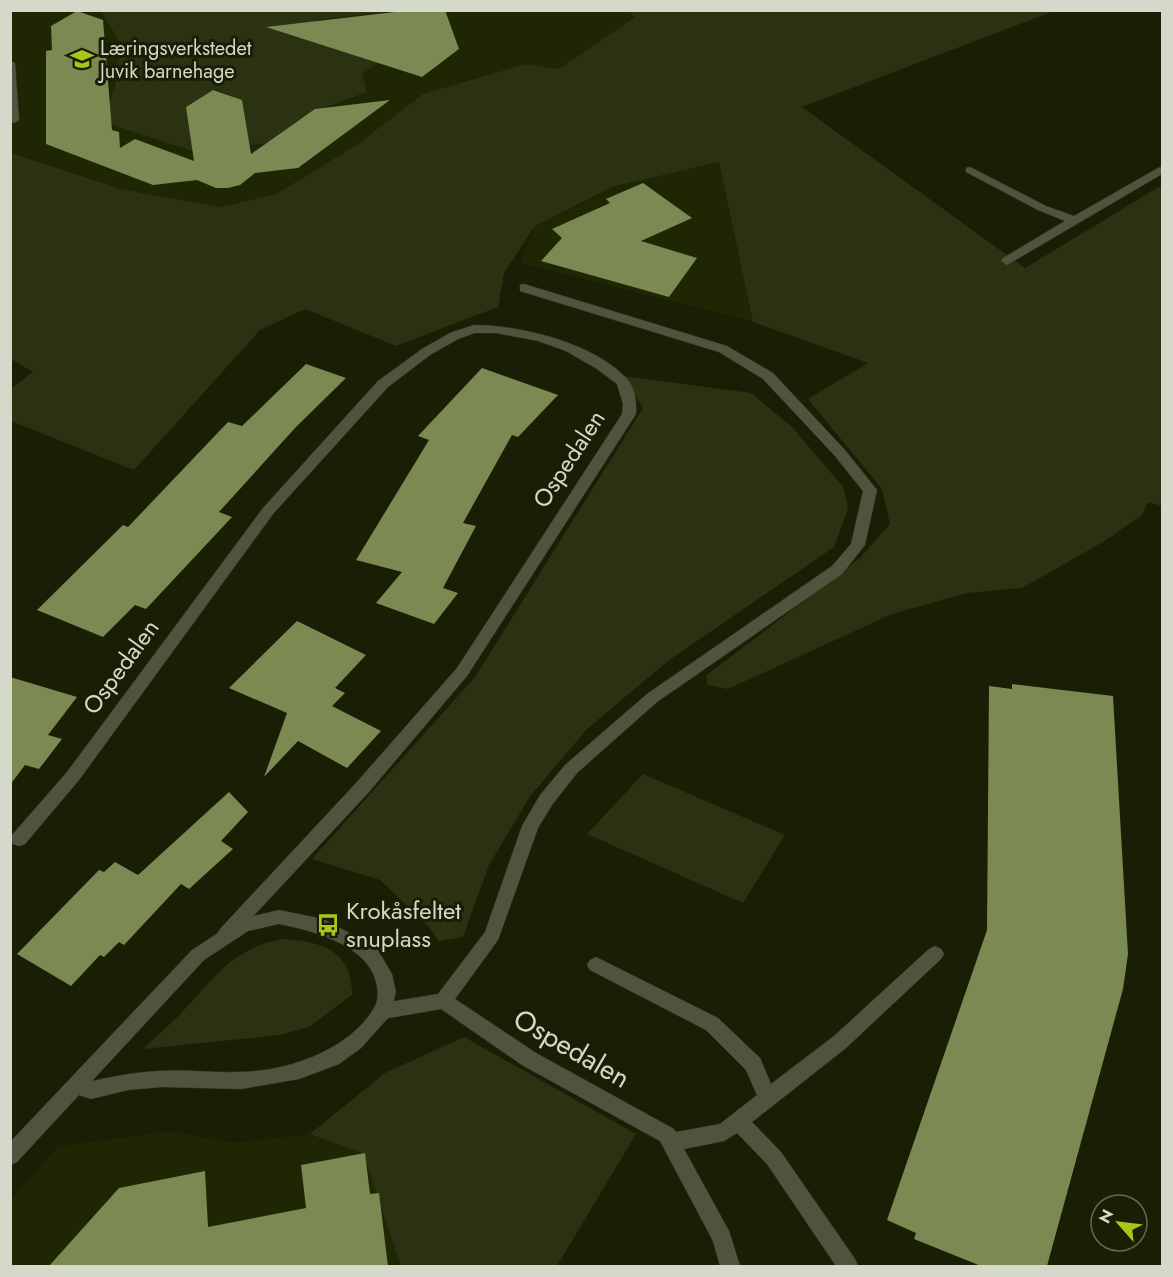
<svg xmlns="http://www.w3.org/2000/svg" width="1173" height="1277" viewBox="0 0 1173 1277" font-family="Jost,sans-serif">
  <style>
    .built { fill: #1f2604 }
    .green { fill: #2b3212 }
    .building { fill: #7b8952 }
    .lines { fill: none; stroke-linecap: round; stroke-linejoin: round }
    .service-casing { stroke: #333820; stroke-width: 1 }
    .tertiary-casing { stroke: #333820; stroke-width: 1 }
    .service { fill: #4e543e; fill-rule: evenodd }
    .tertiary { fill: #4e543e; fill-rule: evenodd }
    .labels { text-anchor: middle; stroke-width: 6; stroke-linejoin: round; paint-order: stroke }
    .far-poi-label { font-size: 20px; fill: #d4d9c9; stroke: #191e05; text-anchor: start }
    .street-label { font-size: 24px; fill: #d4d9c9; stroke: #191e05 }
    .poi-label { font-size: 24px; fill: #d4d9c9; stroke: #191e05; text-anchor: start }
    .near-street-label { font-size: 28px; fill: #d4d9c9; stroke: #191e05 }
  </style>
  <rect width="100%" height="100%" fill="#191e05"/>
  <g class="built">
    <path d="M628,10L635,17L559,69L525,64L423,94L355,146L276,194L220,207L121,189L11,153V11Z"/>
    <path d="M719,162L753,322L520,263L535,226L612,187Z"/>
    <path d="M464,1037L636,1134L557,1266H11L10,1200L59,1146L171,1131L233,1143L310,1134L385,1073Z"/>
  </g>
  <g class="green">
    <path d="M101,11H395L316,20L293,35L322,45L403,36L404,45L362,74L367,92L314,111L269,143L249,145L242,100L214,89L187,106L193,151L103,122L117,80L120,42Z"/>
    <path d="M628,11H1054L802,107L1025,268L1162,185V506L1148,502L1142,515L1103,542L1022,588L967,593L892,614L728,689L707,685V675L860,558L890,524L882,489L808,399L868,363L753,322L719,162L612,187L535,226L504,273L498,307L396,346L305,309L260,330L134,470L11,421L10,389L33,372L11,359V153L121,189L220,207L276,194L355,146L423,94L525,64L559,69L635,17Z"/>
    <path d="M623,376L751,393L792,427L844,488L848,509L834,547L668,661L587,729L531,795L489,865L463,937L439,941L428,926L380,880L312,859L475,677L643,408Z"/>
    <path d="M643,774L785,835L743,903L587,834Z"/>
    <path d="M282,939C306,940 337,944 348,970C351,977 351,986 353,994L309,1027L280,1035L143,1049C156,1036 171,1024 183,1011C215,977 233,948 282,939Z"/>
    <path d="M464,1037L636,1134L557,1266H401L363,1153L310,1134L385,1073Z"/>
  </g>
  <g class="building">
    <path d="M412,10H445L459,49L422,77L266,27Z"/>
    <path d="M77,11L103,20L112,130L119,132L120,148L135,139L194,161L186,107L213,90L242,100L251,154L315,109L390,100L298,168L255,173L240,185L228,188H216L197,180L153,185L46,144V51L52,50L51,26Z"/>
    <path d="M643,183L692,218L641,241L697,258L669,297L541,261L562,238L552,229L610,203L606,199Z"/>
    <path d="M306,364L346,378L296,427L219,512L232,517L146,609L135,605L103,637L37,610L123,525L128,527L228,422L242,426Z"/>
    <path d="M482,368L558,395L518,437L512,435L463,523L476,526L443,588L458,593L434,624L376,603L402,572L356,560L429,440L418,436Z"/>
    <path d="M297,621L366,655L335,688L345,693L332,706L381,731L347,768L298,741L264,777L287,713L229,688Z"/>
    <path d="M10,677L77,697L48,735L62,739L39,769L25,765L10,785Z"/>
    <path d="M1012,684L1113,696L1128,954L1123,989L1047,1266H981L914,1239L916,1233L887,1220L987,930L989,686L1012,689Z"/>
    <path d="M229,792L248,812L221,841L233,849L189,889L181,884L124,945L119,942L104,957L100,955L71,986L17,954L99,870L104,872L115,862L138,875Z"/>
    <path d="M365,1153L370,1194L379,1193L388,1266H49L119,1188L205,1171L208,1227L306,1208L301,1165Z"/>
  </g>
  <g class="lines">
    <g class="service-casing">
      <g id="service">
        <path d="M10,60L15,63L19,120L14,123L10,122Z"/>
        <path d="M970,167L1046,206L1074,216L1158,168L1162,167V174L1007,265L1001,261L1003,258L1065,221L1038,210L966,172V168Z"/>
        <path d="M524,284L727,346L773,373L845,450L877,490L865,545L842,574L657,702L577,773L552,805L538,828L498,940L455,999L536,1053L674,1129L676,1132L720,1124L757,1095L746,1070L706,1030L590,970L587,965L590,960L596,957L718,1018L760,1058L771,1084L834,1036L929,949L935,946L941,949L944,954L941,959L846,1048L752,1122L781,1152L855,1259L858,1266H836L767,1164L737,1133L724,1141L684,1149L729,1231L740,1266H720L713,1241L660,1141L522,1065L441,1009L383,1019L377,1017L374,1011L377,1005L383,1003L438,994L485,932L522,826L540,795L565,765L647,694L832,566L851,544L863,491L835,456L763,379L719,352L520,291V285Z"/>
        <path d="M474,325C520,325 595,343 627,379C635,387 637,404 636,414L467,676L368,793L232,939L226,941L220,939L217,934L220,929L356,783L457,668L622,414L623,404L617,384L597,369L566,351L538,341L496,333H475L458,339L430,355L388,387L273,514L79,780L25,844L19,846L13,844L11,839L13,834L67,772L263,508L378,381L422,349L450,333Z"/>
      </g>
    </g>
    <g class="tertiary-casing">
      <path id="tertiary" d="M279,910L323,919L376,947L392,974L396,992L389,1017L361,1048L339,1064L299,1079L241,1089L162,1087L128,1090L91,1099L79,1095L17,1162L10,1165V1142L192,950L238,920ZM279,924C311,930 368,945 376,982C378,990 379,1000 374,1008C349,1051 285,1072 238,1072C212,1073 186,1069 160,1071C137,1072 115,1076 92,1081L204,960L248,931Z"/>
    </g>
    <use href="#service" class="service"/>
    <use href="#tertiary" class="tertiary"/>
  </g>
  <defs>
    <g id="school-bare" transform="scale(1.8)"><path d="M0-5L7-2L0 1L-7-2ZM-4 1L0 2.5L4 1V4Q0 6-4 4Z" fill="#a9c71b" stroke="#191e05" stroke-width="2.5" paint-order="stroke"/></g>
    <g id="bus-bare" transform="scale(1.8)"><path d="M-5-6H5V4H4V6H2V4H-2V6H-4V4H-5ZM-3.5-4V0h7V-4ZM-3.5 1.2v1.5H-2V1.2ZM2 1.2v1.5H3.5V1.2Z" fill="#a9c71b" stroke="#191e05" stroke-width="2.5" paint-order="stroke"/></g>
  </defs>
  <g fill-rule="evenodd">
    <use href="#school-bare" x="82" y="59"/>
    <use href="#bus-bare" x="328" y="925"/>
  </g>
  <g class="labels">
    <g class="far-poi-label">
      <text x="100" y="55">Læringsverkstedet<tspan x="100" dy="23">Juvik barnehage</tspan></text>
    </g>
    <g class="street-label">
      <text transform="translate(569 459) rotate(-57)" y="8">Ospedalen</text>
      <text transform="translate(121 667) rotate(-54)" y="8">Ospedalen</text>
    </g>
    <g class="poi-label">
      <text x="346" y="919">Krokåsfeltet<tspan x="346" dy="28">snuplass</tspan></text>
    </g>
    <g class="near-street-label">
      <text transform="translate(572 1048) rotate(30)" y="10">Ospedalen</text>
    </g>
  </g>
  <rect width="1173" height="1277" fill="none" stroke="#d4d9c9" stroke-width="24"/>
  <g transform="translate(1119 1223) rotate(298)"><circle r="28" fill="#191e05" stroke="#646953" stroke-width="1.5"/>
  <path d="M0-4.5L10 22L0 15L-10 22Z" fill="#a9c71b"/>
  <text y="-9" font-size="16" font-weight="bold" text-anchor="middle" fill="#d4d9c9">N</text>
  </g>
</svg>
